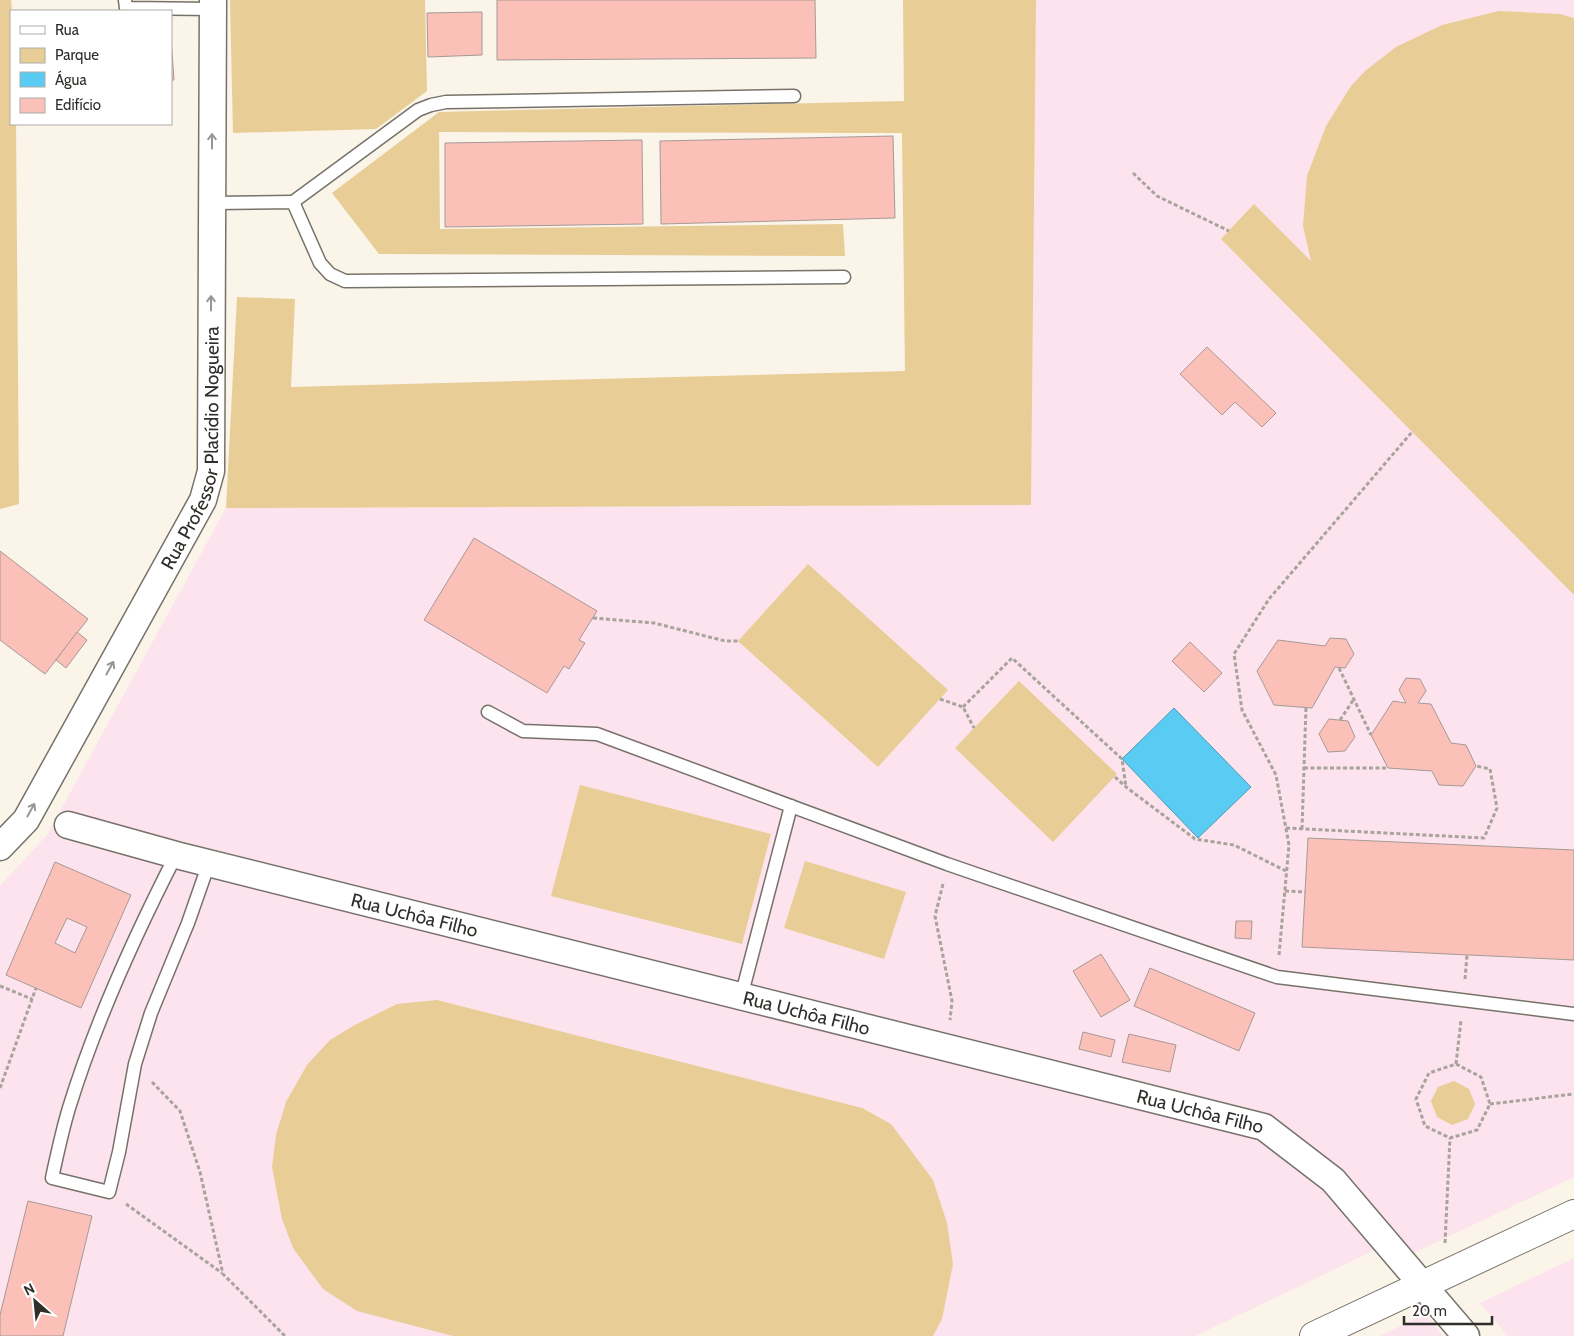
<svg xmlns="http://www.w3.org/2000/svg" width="1574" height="1336" viewBox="0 0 1574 1336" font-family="Cabin,sans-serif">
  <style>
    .education { fill: #fce3ed }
    .green { fill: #e8cd96 }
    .water { fill: #5acbf3; stroke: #4d9cb7 }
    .building { fill: #fbc0b7; stroke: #a69997; fill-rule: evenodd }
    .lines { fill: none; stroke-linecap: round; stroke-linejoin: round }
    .service-casing { stroke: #777269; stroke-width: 15 }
    .minor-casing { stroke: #777269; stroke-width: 29 }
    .tertiary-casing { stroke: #777269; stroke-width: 30 }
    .path { stroke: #a8a39b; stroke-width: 3; stroke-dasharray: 4 2.5; stroke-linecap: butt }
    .service { stroke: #fff; stroke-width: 12 }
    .minor { stroke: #fff; stroke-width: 26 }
    .tertiary { stroke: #fff; stroke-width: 28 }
    .oneway { stroke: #989694 }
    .labels { text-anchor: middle; stroke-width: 4; stroke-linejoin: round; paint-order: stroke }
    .street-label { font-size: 19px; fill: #302e2a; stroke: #fff }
  </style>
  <rect width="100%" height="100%" fill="#faf4e9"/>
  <g class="education">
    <path d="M1036,0H1574V1177L1401,1259L1373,1251L1195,1336H0V886L47,835L226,508L1031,505Z"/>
    <path d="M1574,1258V1336H1508L1480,1303Z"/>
    <path d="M1425,1314L1443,1336H1380Z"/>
  </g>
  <g class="green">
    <path d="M0,0H11L12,11L11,124H16L19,504L0,509Z"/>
    <path d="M230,0H425L427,91L376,129L233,133Z"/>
    <path d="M903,0H1036L1031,505L226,508L237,297L295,299L291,387L905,371L902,133L439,132L440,229L843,224L845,256L379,254L332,193L439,112L904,101Z"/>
    <path d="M1499,11L1560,14L1574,18V595L1221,239L1254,204L1311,261L1303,226L1307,176L1326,126L1351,86L1365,71L1396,47L1442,25Z"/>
    <path d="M808,564L948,690L878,767L738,641Z"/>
    <path d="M1019,681L1117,774L1053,842L955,748Z"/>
    <path d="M580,785L771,834L742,944L551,896Z"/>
    <path d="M805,861L906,892L884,959L784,928Z"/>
    <path d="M437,1000L862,1108L891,1124L933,1180L947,1223L953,1264L942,1319L933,1336H453L357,1311L323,1289L293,1248L282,1219L272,1167L276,1135L286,1102L307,1065L330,1040L353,1026L397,1004Z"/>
    <path d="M1454,1081L1469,1089L1475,1104L1468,1119L1452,1125L1437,1117L1431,1101L1438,1087Z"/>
  </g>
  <path class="water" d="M1174,708L1251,787L1198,838L1122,759Z"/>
  <g class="building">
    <path d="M497,0H815L816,58L497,60Z"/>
    <path d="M482,12V55L428,57L427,13Z"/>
    <path d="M171,38L174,80H171Z"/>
    <path d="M893,136L895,218L661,224L660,141Z"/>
    <path d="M642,140L643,224L445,227V143Z"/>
    <path d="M1207,347L1276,413L1262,427L1235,402L1222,415L1180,374Z"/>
    <path d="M474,538L597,611L579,640L585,643L569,669L564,666L547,693L424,620Z"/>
    <path d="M0,551L88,619L45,674L0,640Z"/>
    <path d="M77,632L87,640L66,668L56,660Z"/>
    <path d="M1330,638L1346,639L1354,654L1345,668L1335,667L1312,708L1274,705L1257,671L1278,640L1325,646Z"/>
    <path d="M1190,642L1222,673L1204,692L1172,661Z"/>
    <path d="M1406,678L1420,679L1426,691L1418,703L1431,704L1451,743L1466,745L1476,766L1463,786L1439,785L1432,771L1388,768L1371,735L1393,701L1406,703L1399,690Z"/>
    <path d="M1329,719L1348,721L1355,737L1345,751L1328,752L1319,734Z"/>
    <path d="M1308,838L1574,850V960L1302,947Z"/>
    <path d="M55,862L131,895L81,1008L6,975ZM67,918L87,927L75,953L55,943Z"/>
    <path d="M1236,921H1252L1251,939L1235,938Z"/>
    <path d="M1101,954L1130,1000L1101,1017L1073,971Z"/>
    <path d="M1150,968L1255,1013L1239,1051L1134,1006Z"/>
    <path d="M1083,1032L1115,1040L1111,1057L1079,1049Z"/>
    <path d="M1129,1034L1176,1045L1170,1072L1122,1062Z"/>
    <path d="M28,1201L92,1216L63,1336H0V1315Z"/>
  </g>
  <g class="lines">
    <g class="service-casing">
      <g id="service">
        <path d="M125,0L126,8L213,9"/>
        <path d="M293,202L418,110L431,105L446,102L794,96"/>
        <path d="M212,203L293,202L320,263L330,274L345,281L844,277"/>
        <path d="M488,712L523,731L597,734L947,864L1277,977L1574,1014"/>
        <path d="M176,855C134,937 96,1020 69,1108C62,1131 57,1155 52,1178L109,1192L119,1152L135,1064L151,1013L188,923L209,863"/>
        <path d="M741,997L791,806"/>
      </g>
    </g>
    <g class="minor-casing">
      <g id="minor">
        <path id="s1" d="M68,825L176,855L1264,1127L1333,1180L1466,1336"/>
        <path id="s2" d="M0,847L26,820L203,500L211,471L213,0"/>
      </g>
    </g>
    <g class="tertiary-casing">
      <path id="tertiary" d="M1314,1336L1574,1214"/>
    </g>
    <g class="path">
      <path d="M1133,173L1157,196L1229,231"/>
      <path d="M593,618L654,623L725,641H738"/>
      <path d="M1339,668L1371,735"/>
      <path d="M940,699L963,707L974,728"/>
      <path d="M963,707L1012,658L1122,759L1126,787"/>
      <path d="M1340,720L1354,699"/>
      <path d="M1304,768H1388"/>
      <path d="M1115,777L1126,787L1195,839L1234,845L1286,871"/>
      <path d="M1286,828L1484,838L1497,808L1490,769L1476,766"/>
      <path d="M1302,829L1306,707"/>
      <path d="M943,884L935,916L952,1001L950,1020"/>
      <path d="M1285,891L1305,892"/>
      <path d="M1279,955L1289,845L1276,775L1242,710L1234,654L1269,599L1412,432"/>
      <path d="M1465,979L1467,955"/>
      <path d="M0,986L32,999"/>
      <path d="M1456,1064L1481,1077L1490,1104L1477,1130L1450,1138L1425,1126L1416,1099L1429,1073Z"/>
      <path d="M1456,1064L1461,1020"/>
      <path d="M152,1082L180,1111L200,1172L223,1274L285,1336"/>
      <path d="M0,1088L36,988"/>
      <path d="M1490,1104L1574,1094"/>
      <path d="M126,1204L222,1273"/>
      <path d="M1445,1243L1450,1138"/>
    </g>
    <use href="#service" class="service"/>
    <use href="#minor" class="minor"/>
    <use href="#tertiary" class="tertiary"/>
  </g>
  <defs><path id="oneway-shaft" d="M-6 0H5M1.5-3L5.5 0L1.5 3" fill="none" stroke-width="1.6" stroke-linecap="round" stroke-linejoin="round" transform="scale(1.25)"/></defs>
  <g class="oneway">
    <use href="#oneway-shaft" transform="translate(212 141) rotate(-90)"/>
    <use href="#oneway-shaft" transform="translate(211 303) rotate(-90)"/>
    <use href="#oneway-shaft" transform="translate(110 668) rotate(-61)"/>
    <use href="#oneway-shaft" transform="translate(31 810) rotate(-61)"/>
  </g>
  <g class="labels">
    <g class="street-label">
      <text dy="7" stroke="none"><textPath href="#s2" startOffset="452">Rua Professor Placídio Nogueira</textPath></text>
      <text dy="7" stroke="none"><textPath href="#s1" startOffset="358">Rua Uchôa Filho</textPath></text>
      <text dy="7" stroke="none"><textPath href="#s1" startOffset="762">Rua Uchôa Filho</textPath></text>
      <text dy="7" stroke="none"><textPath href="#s1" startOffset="1168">Rua Uchôa Filho</textPath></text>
    </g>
  </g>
  <rect x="10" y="10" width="162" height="115" fill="#ffffff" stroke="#acabaa"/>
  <rect x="20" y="26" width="25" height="8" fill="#ffffff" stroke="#acabaa"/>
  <text x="55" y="35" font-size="15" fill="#302e2a">Rua</text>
  <rect x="20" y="48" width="25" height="15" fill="#e8cd96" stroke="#acabaa"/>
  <text x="55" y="60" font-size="15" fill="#302e2a">Parque</text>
  <rect x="20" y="72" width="25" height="15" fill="#5acbf3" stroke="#acabaa"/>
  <text x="55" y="85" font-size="15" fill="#302e2a">Água</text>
  <rect x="20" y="98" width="25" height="15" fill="#fbc0b7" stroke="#acabaa"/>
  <text x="55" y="110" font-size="15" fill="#302e2a">Edifício</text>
  <g transform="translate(35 1301) rotate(333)" stroke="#ffffff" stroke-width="4" paint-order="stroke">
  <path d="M0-4L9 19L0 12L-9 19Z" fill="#302e2a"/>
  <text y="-8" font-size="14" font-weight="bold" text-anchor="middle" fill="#302e2a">N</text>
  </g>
  <path d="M1404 1316v8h88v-8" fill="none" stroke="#302e2a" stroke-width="2.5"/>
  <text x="1412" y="1316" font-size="15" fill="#302e2a" stroke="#ffffff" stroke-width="4" paint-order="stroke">20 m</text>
</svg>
